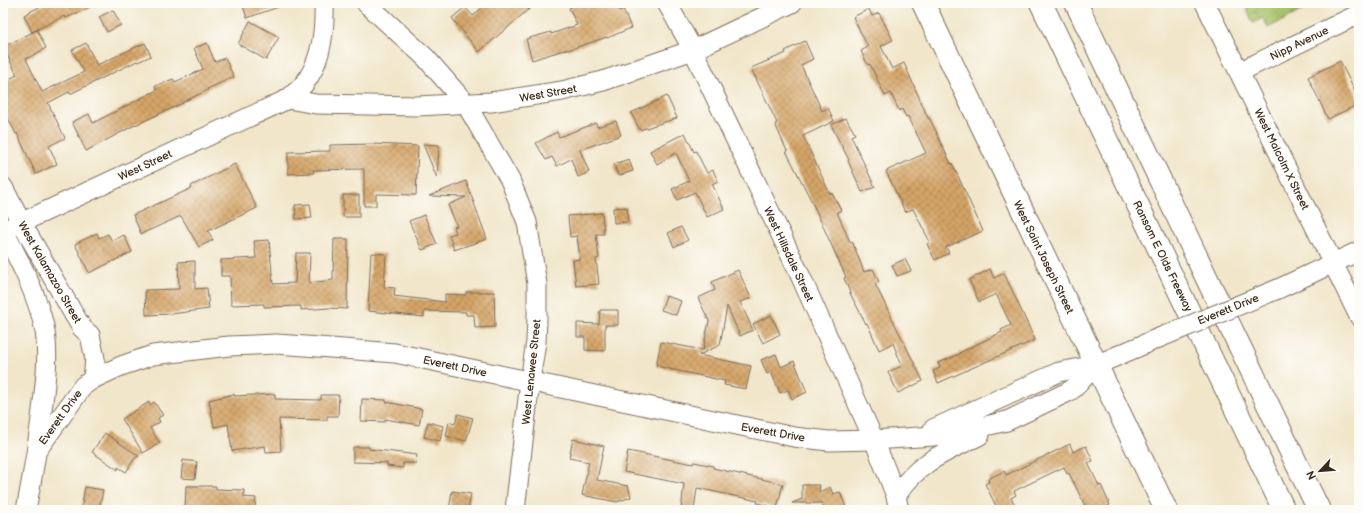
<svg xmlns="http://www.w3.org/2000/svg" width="1362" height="513" viewBox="0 0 1362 513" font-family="'Balsamiq Sans',sans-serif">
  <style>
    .park { fill: url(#park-crowns); stroke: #707442 }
    .building { fill: url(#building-cross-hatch) }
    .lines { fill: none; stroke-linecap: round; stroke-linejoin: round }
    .minor-casing { stroke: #7b6c5a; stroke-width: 21 }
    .major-casing { stroke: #7b6c5a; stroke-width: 24 }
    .highway-casing { stroke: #7b6c5a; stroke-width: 24 }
    .minor { stroke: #fff; stroke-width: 19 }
    .major { stroke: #fff; stroke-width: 22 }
    .highway { stroke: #fff; stroke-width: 22 }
    .minor-bridge-casing { stroke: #7b6c5a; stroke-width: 21; stroke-linecap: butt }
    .minor-bridge { stroke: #fff; stroke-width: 19 }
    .labels { text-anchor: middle; stroke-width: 3; stroke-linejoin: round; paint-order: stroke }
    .street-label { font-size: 11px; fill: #3b2a1e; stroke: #fdfcf7 }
  </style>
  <defs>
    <pattern id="park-crowns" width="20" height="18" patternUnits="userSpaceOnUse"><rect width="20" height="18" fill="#a5bf66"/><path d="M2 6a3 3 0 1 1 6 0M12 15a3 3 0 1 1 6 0" fill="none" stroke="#889b53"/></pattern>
    <pattern id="building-cross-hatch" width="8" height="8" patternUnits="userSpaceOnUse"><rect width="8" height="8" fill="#d5a567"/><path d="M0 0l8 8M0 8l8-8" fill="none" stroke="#ae8754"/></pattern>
  </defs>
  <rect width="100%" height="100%" fill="#fdfcf7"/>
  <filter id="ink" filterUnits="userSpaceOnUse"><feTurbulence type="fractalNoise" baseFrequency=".025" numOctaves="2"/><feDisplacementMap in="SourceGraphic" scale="8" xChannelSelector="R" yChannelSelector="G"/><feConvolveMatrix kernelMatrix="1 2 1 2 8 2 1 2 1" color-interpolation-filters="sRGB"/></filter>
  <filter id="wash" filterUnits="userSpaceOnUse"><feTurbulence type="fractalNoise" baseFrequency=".012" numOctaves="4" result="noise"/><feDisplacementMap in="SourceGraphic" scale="16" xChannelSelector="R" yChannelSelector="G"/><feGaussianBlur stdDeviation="0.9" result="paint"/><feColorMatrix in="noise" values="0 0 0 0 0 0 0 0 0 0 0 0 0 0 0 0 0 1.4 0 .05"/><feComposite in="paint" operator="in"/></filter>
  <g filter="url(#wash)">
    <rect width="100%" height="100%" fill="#f1e6ca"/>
    <path class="park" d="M1244,3H1315V4L1268,28L1263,18L1253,23Z"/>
    <g id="blocks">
      <g class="building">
        <path d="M47,3H99L66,18L64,16L32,32L24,15Z"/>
        <path d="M242,3H284V5L247,18Z"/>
        <path d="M487,3H536L479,52L452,18L465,7L473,16Z"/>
        <path d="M579,3H617L620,11L623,9L631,28L607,38V37L568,50L567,49L532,60L526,39L551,32V34L577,25L569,8Z"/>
        <path d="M869,9L872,16L879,13L893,40L881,46L892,69L904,63L928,118H929L937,133H936L951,164L952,163L983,231L946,247L949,253L935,260L927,244L930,242L913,209L905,212L886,171L926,153L908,116L906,117L902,109L899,111L891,93L885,96L870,64L868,65L861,51L868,47L853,17Z"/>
        <path d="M113,10L121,25L107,32L99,17Z"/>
        <path d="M250,21L279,37L266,60L238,44Z"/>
        <path d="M37,30L46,48L26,59L42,92L84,72L72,50L86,43L97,65L145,43L151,56L138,62L137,61L70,94L69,92L48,103L65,138L49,146L57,164L36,174L17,133L16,134L3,108V82L17,75L3,47Z"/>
        <path d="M805,41L813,59L801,65L822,111L828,108L834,121L803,136L830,194L832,193L841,210L837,212L850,242L852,241L864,272L873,269L879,282L875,284L923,381L898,393L888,372L902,366L893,343L879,350L867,323L866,324L851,295L844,278L846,277L812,202L786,151H787L775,124L777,123L751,68L786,53L785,51Z"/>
        <path d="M207,43L215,62L225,58L234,77L207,89L208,90L183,102V103L131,127L86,151L72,122L89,114L93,123L157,90L155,86L173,79L175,82L203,69L194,48Z"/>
        <path d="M1340,61L1359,100V104L1328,119L1308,77Z"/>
        <path d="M667,96L677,118L640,130L631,113Z"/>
        <path d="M846,118L855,134L851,136L875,187L862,192L848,161L849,160L831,125Z"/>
        <path d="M616,121L621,135L580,150L589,172L578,177L571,159L557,166L552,157L546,160L536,143L557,132L559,137L596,123L597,127Z"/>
        <path d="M685,133L694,152L696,151L707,173L713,170L718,181L712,184L724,209L707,217L695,192L677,200L672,189L689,181L676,153L657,164L650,151Z"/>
        <path d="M372,144L418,146L416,195L376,194V206H364V169L313,170L314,173L288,174V152L330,151V145Z"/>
        <path d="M423,144L439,145L437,178Z"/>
        <path d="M629,159L633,171L618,176L614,164Z"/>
        <path d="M235,164L257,208L208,231L213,240L199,247L181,216L141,234L133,215L192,188L191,186Z"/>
        <path d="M466,181L487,239L454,250L449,235L456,233L454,227L457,226L448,205L466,197L429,196Z"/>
        <rect x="343" y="195" width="16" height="22"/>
        <path d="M310,204L312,218L296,219L295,205Z"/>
        <path d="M627,207L628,222L614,223L613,208Z"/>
        <path d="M602,213L604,234H596L599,258L596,259L599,284L576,286L573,260L580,259L577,236L570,237L568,216Z"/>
        <path d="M424,215L437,244L422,250L409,221Z"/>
        <path d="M681,227L688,240L674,247L668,233Z"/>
        <path d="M97,233L99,238L108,234L112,241L124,235L132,252L89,273L75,244Z"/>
        <path d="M334,239H348L347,309L329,308L301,310V306L264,307V304L231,305L230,276H221V260L256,258L254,241L269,240L273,284L295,283L296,253H310L309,283L333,280Z"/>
        <path d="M371,253L386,254L384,287L395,288L394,296L445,302V294L466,295V292H494L495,327L475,328L474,315H466V312L424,311V317L368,311Z"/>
        <path d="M905,259L911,271L897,276L892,265Z"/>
        <path d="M195,261V289L207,288L209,309L171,314L146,315L145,290L179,289L178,262Z"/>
        <path d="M990,269L994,278L1004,273L1035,340L938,383L933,371L940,368L938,363L960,354L959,353L1002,332L1001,330L1011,325L996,294L979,302L969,280Z"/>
        <path d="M738,270L751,298L740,302L753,330L740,336L727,306L720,345L699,355L751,366L746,389L724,385L725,381L656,366L661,342L703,350L709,321L698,298L715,290L712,282Z"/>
        <path d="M666,296L681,301L676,315L661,310Z"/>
        <path d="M600,310H618V325H605V351L585,350V337H577V323L599,324Z"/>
        <path d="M771,315L780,334L763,343L753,324Z"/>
        <path d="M776,354L781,367L794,361L807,392L792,399L788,390L780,393L771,372L767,374L761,360Z"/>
        <path d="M234,394V396L275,394V399L321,400V395H339L338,416H327V420L279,419L281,451L266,452L265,446L232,451L228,424L214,427L209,400Z"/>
        <path d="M362,399L386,400V402L422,409L419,425L385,419V422L361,421Z"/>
        <path d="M149,402L150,405L154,402L163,415L158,418L160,422L150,428L160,443L143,453L122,419Z"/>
        <path d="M458,414L473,418L466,441L446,436L449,422L455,424Z"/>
        <path d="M428,422L443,426L440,441L424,437Z"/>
        <path d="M105,433L139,456L135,458L126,472L118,467V470L92,452Z"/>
        <path d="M573,439L604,446L597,480L628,486L631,497L617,502L582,495L589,462L569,458Z"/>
        <path d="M1070,444L1073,452L1086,446L1093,461L1088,463L1099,486L1101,485L1110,505L1101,510H1087L1069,473L1067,474L1064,467L1014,491L1016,495L1011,498L1015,505L1006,510H998L985,484L989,482L988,479L1004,471L1006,475Z"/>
        <path d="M353,447H369V449L417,455L416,463H403V468L387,466V463L353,462Z"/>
        <path d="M628,451L693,464L694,462L713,466V468L783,484L777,508L757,503L758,501L697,488L694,510H681L684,484L624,472Z"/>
        <path d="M183,460L197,462L195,479L181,478Z"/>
        <path d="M802,485H820L819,492L830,487L833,494L840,492L847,510H824L822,503H792L802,499Z"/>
        <path d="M186,486H216V489L244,490V497L256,498L255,510H185Z"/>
        <path d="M85,487L103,490L99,510H81Z"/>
        <path d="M452,491L471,494L468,510H449Z"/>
      </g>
    </g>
  </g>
  <g filter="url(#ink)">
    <use href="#blocks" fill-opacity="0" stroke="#7b6c5a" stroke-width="1"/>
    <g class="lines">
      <g class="minor-casing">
        <g id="minor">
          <path d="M366,3L426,58L466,104L510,180L527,222L537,284V318L536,342L530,381L515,510"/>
          <path d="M667,3L693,50L800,275L874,440L896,496L899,510"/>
          <path d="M1205,3L1359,316"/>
          <path d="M1239,72L1359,14"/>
          <path d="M288,99C293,94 299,90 304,84C321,62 325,30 324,3"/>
          <path d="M3,187L21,222L73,313L82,328L90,335L95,359L93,379"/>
          <path d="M3,229C19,260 36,292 44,326C49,351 46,377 43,402C39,438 33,474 26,510"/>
          <path d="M3,231L288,99L316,104L418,106L491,102L562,91L603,81L693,50L792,3"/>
          <path d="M1278,289L1359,251"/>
          <path d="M933,429L1059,372L1096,365L1154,340"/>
          <path d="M38,449L83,386L93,379L121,366L153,355L229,346L276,344L305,346L395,353L794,437L829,441L874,440L934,436L964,431L1007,421L1068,392L1074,388L1096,365"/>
          <path d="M896,496C919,461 944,453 980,435"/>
        </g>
      </g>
      <g class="major-casing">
        <path id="major" d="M923,3L1166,510"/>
      </g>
      <g class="highway-casing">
        <g id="highway">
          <path d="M1041,3L1284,510"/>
          <path d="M1076,3L1210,285L1319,510"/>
        </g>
      </g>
      <use href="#minor" class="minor"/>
      <use href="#major" class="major"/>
      <use href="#highway" class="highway"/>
      <g class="minor-bridge-casing">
        <path id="minor-bridge" d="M1154,340L1278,289"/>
      </g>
      <use href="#minor-bridge" class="minor-bridge"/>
    </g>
  </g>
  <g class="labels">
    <g class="street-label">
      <text transform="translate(1299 43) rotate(-26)" y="4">Nipp Avenue</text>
      <text transform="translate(548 93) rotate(-10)" y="4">West Street</text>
      <text transform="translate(1282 159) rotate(64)" y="4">West Malcolm X Street</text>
      <text transform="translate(145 165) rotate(-25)" y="4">West Street</text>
      <text transform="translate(789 254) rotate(65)" y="4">West Hillsdale Street</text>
      <text transform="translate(1163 256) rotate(64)" y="4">Ransom E Olds Freeway</text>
      <text transform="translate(1044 257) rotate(64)" y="4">West Saint Joseph Street</text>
      <text transform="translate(50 272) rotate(60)" y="4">West Kalamazoo Street</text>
      <text transform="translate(1228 309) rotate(-22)" y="4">Everett Drive</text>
      <text transform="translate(455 366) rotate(12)" y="4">Everett Drive</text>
      <text transform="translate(531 372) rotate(-84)" y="4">West Lenawee Street</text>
      <text transform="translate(60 417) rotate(-54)" y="4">Everett Drive</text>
      <text transform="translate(773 432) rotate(10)" y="4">Everett Drive</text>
    </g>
  </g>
  <rect width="1362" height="513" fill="none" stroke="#fdfcf7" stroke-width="16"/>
  <g transform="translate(1320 471) rotate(244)" stroke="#fdfcf7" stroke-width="3" paint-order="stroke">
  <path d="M0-3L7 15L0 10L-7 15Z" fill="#3b2a1e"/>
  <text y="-6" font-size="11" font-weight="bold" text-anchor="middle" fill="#3b2a1e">N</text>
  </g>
</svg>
